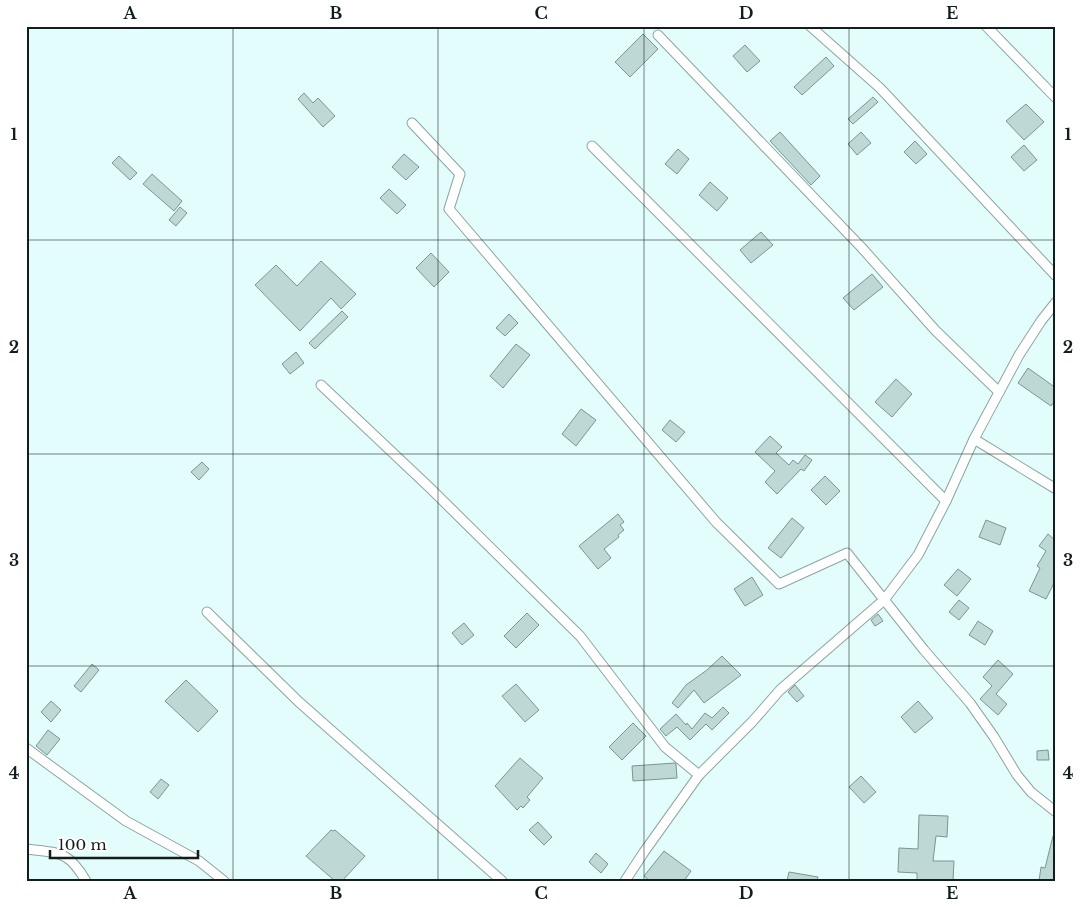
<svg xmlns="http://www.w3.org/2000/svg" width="1082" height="907" viewBox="0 0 1082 907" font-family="'Libre Baskerville',serif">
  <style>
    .building { fill: #bed8d6; stroke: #7b9592 }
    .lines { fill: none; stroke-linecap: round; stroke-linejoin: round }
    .street-casing { stroke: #8ca5a3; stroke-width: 11 }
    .street { stroke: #fff; stroke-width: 9 }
    .grid { fill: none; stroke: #131d1c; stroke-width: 1; stroke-opacity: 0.55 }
    .neatline { fill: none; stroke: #131d1c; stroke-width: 2 }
    .grid-label { font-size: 16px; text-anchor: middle; font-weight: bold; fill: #131d1c }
  </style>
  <rect width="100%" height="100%" fill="#e2fdfb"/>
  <g class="building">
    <path d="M643,34L658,49L630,77L615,62Z"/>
    <path d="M745,45L760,61L747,72L733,56Z"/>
    <path d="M826,57L834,66L802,95L794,87Z"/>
    <path d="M304,93L313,103L318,98L335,116L323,127L298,99Z"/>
    <path d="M873,97L878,102L853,124L848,119Z"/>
    <path d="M1026,104L1044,122L1024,140L1006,121Z"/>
    <path d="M780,132L820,176L811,185L770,141Z"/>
    <path d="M861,132L871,143L857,155L848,144Z"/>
    <path d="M915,141L927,154L916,164L904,152Z"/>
    <path d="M1024,145L1037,160L1024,171L1011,157Z"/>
    <path d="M678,149L689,159L677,174L665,164Z"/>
    <path d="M404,154L419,167L406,180L392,167Z"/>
    <path d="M119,156L137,173L130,180L112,163Z"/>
    <path d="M152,174L182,201L174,211L143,184Z"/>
    <path d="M710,182L728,198L717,211L699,195Z"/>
    <path d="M389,189L406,205L397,214L380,198Z"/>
    <path d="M180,207L187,213L176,226L169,220Z"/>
    <path d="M761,232L773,245L751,263L740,250Z"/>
    <path d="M431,253L449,272L434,287L416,268Z"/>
    <path d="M321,261L356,294L341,309L331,298L300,331L255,285L276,265L297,286Z"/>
    <path d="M872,274L883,287L854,310L843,298Z"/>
    <path d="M342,311L348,317L315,349L309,343Z"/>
    <path d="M509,314L518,323L505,336L496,328Z"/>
    <path d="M516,344L530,355L503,388L490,376Z"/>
    <path d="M296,352L304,363L290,374L282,364Z"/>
    <path d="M1028,368L1056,388V399L1051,406L1018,383Z"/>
    <path d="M896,379L912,394L892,417L875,402Z"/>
    <path d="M581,409L596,420L576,446L562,434Z"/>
    <path d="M670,420L685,432L676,442L662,430Z"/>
    <path d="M770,436L782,447L776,453L789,465L793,460L798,464L805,455L812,460L804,471L801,469L777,494L765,482L775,471L755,452Z"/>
    <path d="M202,462L209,469L199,480L191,472Z"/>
    <path d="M825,476L840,491L826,505L811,490Z"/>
    <path d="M618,514L624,522L620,525L624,530L618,535L619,537L604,549L611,558L598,569L579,546Z"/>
    <path d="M792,518L804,528L781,558L768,548Z"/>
    <path d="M986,520L1006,528L1000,545L979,537Z"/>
    <path d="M1048,534L1056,541V579L1046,599L1029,591L1040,568L1037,566L1046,551L1039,546Z"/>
    <path d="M958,569L971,579L957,596L944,585Z"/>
    <path d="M752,577L763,595L745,606L734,589Z"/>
    <path d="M959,600L969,608L959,620L949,612Z"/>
    <path d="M527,613L539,625L516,648L504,636Z"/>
    <path d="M878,614L883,621L875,626L871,620Z"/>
    <path d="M978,621L993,631L985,645L969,635Z"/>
    <path d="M464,623L474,635L462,645L452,633Z"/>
    <path d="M722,656L741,675L704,703L694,690L678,708L672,703L686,685L707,670Z"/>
    <path d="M998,660L1013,674L996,694L1007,704L998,715L980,699L992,686L983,677Z"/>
    <path d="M92,664L99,670L81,692L74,686Z"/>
    <path d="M186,680L218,711L198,732L165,701Z"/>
    <path d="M516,684L539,710L525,722L502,696Z"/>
    <path d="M795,685L804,696L797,702L788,692Z"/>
    <path d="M51,701L61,710L51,722L41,712Z"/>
    <path d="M918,701L933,718L915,733L901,717Z"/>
    <path d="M723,707L729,713L712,730L706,724L690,740L677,727L666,736L660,729L676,714L686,725L687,723L692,729L705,713L712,718Z"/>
    <path d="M633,723L646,736L622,760L609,747Z"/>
    <path d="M48,730L60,739L47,755L36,746Z"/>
    <path d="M1048,750L1049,760H1037V751Z"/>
    <path d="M520,758L543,778L527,797L530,800L523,808L521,806L517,810L495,786Z"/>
    <path d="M675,763L676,764L677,778L633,781L632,766Z"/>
    <path d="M861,776L876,792L864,803L849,787Z"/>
    <path d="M161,779L169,785L158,799L150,792Z"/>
    <path d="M919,815L948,816L947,837L936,836L933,861H954L953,881L917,880V873L898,872L899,848L918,849Z"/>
    <path d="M538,822L552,837L544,845L529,830Z"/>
    <path d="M331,830L333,831L335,830L365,856L342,881H335L306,856Z"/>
    <path d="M1053,836H1056V881H1039L1041,867L1045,868Z"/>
    <path d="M664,851L691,871L684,881H650L644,876Z"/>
    <path d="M596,853L608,864L601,873L589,862Z"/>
    <path d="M789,872L818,877L817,881H787Z"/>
  </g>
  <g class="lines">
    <g class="street-casing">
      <g id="street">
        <path d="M810,26L880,88L1056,276"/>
        <path d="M986,26L1056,98"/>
        <path d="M658,35L862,248L935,330L999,392"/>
        <path d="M412,123L460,174L449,209L716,522L779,584L847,553L924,650L970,703L994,737L1017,775L1031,792L1056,812"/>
        <path d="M592,146L946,501"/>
        <path d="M321,385L430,488L580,636L665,747L699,775"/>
        <path d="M974,439L1056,489"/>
        <path d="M207,612L299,702L502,881"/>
        <path d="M26,748L126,821L199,861L224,881"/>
        <path d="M26,849C59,853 68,850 86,881"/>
        <path d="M625,881L644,852L699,775L752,722L780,690L884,600L918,555L946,501L974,439L1019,355L1041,321L1056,302"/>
      </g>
    </g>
    <use href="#street" class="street"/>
  </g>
  <path class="grid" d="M233,26V881M438,26V881M644,26V881M849,26V881M26,240H1056M26,454H1056M26,666H1056"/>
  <rect width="1082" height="907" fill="none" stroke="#ffffff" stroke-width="55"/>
  <path d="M50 850v8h148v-8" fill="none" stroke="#131d1c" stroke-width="2.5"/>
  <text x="58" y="850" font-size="15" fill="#131d1c" stroke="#ffffff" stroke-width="4" paint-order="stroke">100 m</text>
  <rect x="28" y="28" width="1026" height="852" class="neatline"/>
  <g class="grid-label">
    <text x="130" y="19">A</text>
    <text x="336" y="19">B</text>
    <text x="541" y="19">C</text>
    <text x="746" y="19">D</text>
    <text x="952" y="19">E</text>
    <text x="14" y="140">1</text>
    <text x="1068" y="140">1</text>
    <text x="14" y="353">2</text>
    <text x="1068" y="353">2</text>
    <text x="14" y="566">3</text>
    <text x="1068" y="566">3</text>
    <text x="14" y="779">4</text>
    <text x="1068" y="779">4</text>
    <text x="130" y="899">A</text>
    <text x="336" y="899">B</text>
    <text x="541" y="899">C</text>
    <text x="746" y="899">D</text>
    <text x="952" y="899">E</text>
  </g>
</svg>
